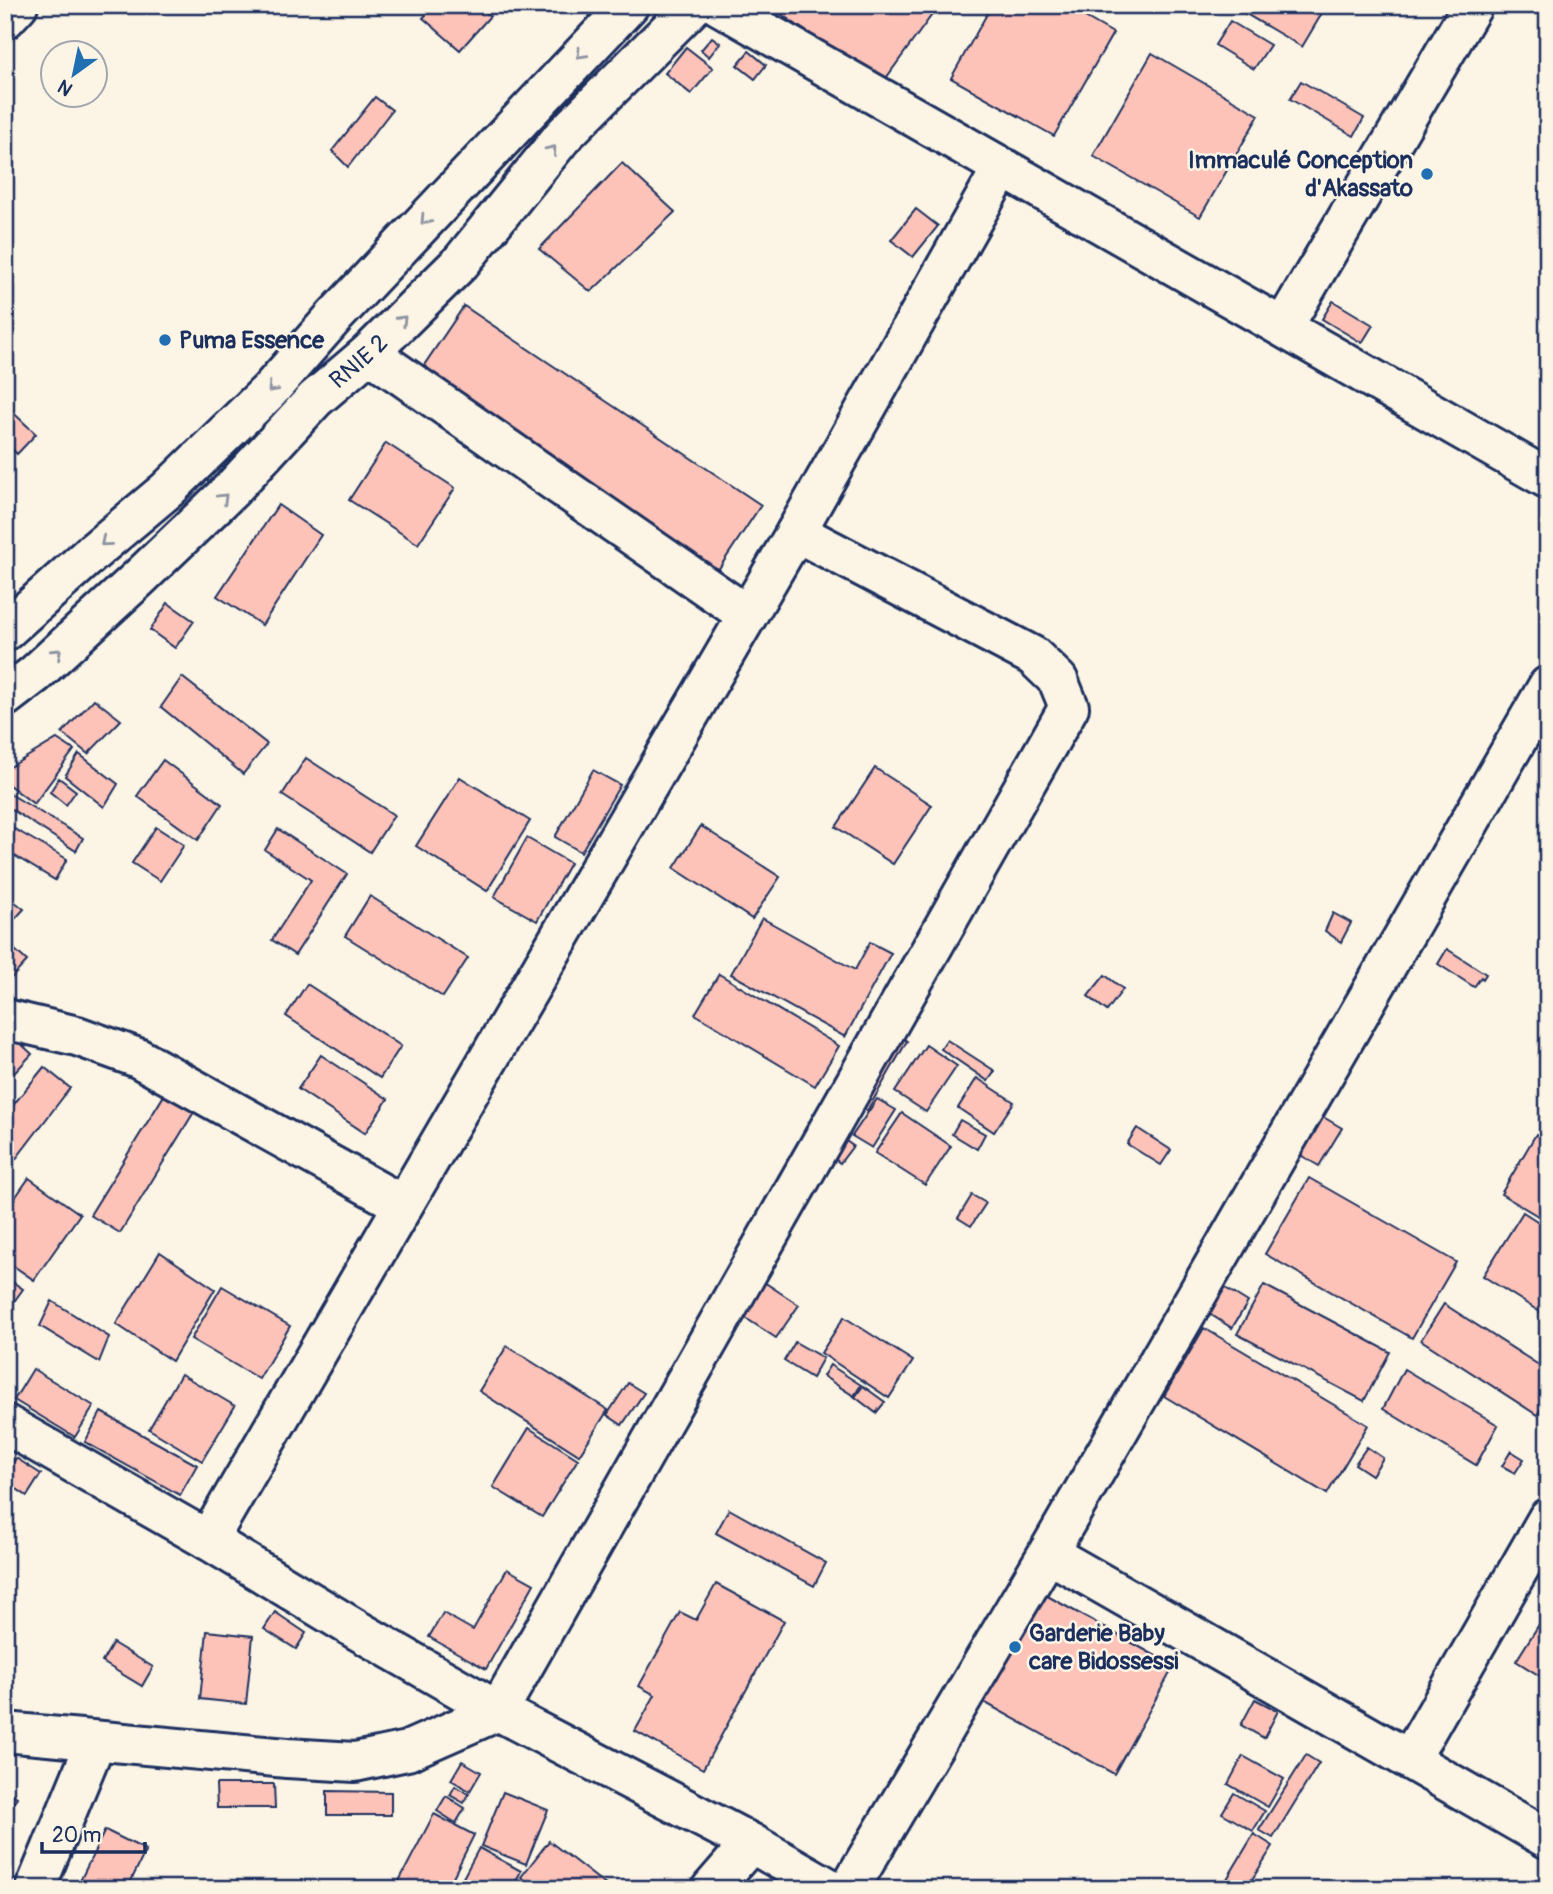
<svg xmlns="http://www.w3.org/2000/svg" width="1553" height="1894" viewBox="0 0 1553 1894" font-family="Pangolin,sans-serif">
  <style>
    .building { fill: #fec3b8; stroke: #1b2f5e; stroke-width: 2 }
    .lines { fill: none; stroke-linecap: round; stroke-linejoin: round }
    .minor-casing { stroke: #1b2f5e; stroke-width: 44 }
    .trunk-casing { stroke: #1b2f5e; stroke-width: 44 }
    .minor { stroke: #fcf5e5; stroke-width: 38 }
    .trunk { stroke: #fcf5e5; stroke-width: 38 }
    .oneway { stroke: #8c92a2 }
    .poi-dot { fill: #1f6fb2; stroke: #fcf5e5; stroke-width: 2.5 }
    .labels { text-anchor: middle; stroke-width: 5; stroke-linejoin: round; paint-order: stroke }
    .poi-label { font-size: 24px; font-weight: bold; fill: #1b2f5e; stroke: #fcf5e5; text-anchor: start }
    .street-label { font-size: 24px; fill: #1b2f5e; stroke: #fcf5e5 }
  </style>
  <rect width="100%" height="100%" fill="#fcf5e5"/>
  <filter id="ink" filterUnits="userSpaceOnUse"><feTurbulence type="fractalNoise" baseFrequency=".0143" numOctaves="2"/><feDisplacementMap in="SourceGraphic" scale="14" xChannelSelector="R" yChannelSelector="G"/><feConvolveMatrix kernelMatrix="1 2 1 2 8 2 1 2 1" color-interpolation-filters="sRGB"/></filter>
  <g filter="url(#ink)">
    <g class="building">
      <path d="M435,5H478L490,16L460,50L423,18Z"/>
      <path d="M768,5H939L881,85L863,71Z"/>
      <path d="M992,5H1064L1113,33L1054,136L951,78Z"/>
      <path d="M1244,5H1327L1302,47L1241,11Z"/>
      <path d="M1230,21L1270,45L1254,69L1215,45Z"/>
      <path d="M712,37L720,43L709,57L701,50Z"/>
      <path d="M686,47L713,68L691,94L665,73Z"/>
      <path d="M749,51L766,65L755,79L737,65Z"/>
      <path d="M1152,53L1259,115L1200,217L1093,156Z"/>
      <path d="M1301,81L1364,118L1354,136L1290,99Z"/>
      <path d="M375,97L392,110L348,167L332,151Z"/>
      <path d="M622,163L675,212L591,292L539,249Z"/>
      <path d="M916,209L938,226L913,257L891,240Z"/>
      <path d="M1333,301L1373,325L1362,343L1322,319Z"/>
      <path d="M464,306L761,505L716,573L418,374Z"/>
      <path d="M5,405L36,434L17,454L5,442Z"/>
      <path d="M386,443L455,488L418,544L349,500Z"/>
      <path d="M278,505L321,535L262,625L217,596Z"/>
      <path d="M168,603L194,621L175,648L150,630Z"/>
      <path d="M182,677L267,744L243,774L161,707Z"/>
      <path d="M94,699L121,720L88,754L62,733Z"/>
      <path d="M57,739L74,750L34,804L5,782V770Z"/>
      <path d="M79,754L118,784L104,807L65,776Z"/>
      <path d="M306,758L394,815L370,852L282,795Z"/>
      <path d="M163,760L222,804L198,840L137,796Z"/>
      <path d="M875,768L932,805L893,864L836,827Z"/>
      <path d="M593,770L620,785L581,852L555,837Z"/>
      <path d="M460,777L530,821L487,891L416,846Z"/>
      <path d="M59,778L76,791L66,805L50,792Z"/>
      <path d="M7,792L83,838L76,851L5,805Z"/>
      <path d="M701,826L780,877L752,919L674,868Z"/>
      <path d="M11,827L67,859L55,880L5,850V842Z"/>
      <path d="M156,827L184,845L160,881L132,863Z"/>
      <path d="M278,829L347,874L295,955L272,940L311,880L265,850Z"/>
      <path d="M527,838L570,863L537,921L494,897Z"/>
      <path d="M5,894L24,909L5,930Z"/>
      <path d="M370,896L468,958L443,997L345,936Z"/>
      <path d="M1333,913L1351,923L1341,942L1325,931Z"/>
      <path d="M762,918L855,970L870,942L891,953L845,1037L731,974Z"/>
      <path d="M5,941L27,961L5,985Z"/>
      <path d="M1447,949L1486,974L1483,979L1481,977L1474,987L1438,964Z"/>
      <path d="M719,974L839,1046L815,1086L695,1014Z"/>
      <path d="M1105,975L1123,989L1107,1011L1088,996Z"/>
      <path d="M307,984L401,1046L380,1078L286,1016Z"/>
      <path d="M5,1029L32,1054L5,1083Z"/>
      <path d="M892,1032L907,1041L867,1111L850,1102Z"/>
      <path d="M947,1040L995,1071L988,1081L941,1049Z"/>
      <path d="M926,1045L957,1066L926,1112L895,1092Z"/>
      <path d="M321,1055L388,1099L365,1133L298,1089Z"/>
      <path d="M44,1067L70,1088L5,1173V1115Z"/>
      <path d="M977,1078L1014,1102L994,1132L958,1108Z"/>
      <path d="M168,1089L197,1107L120,1233L90,1215Z"/>
      <path d="M877,1099L896,1110L872,1148L852,1136Z"/>
      <path d="M1313,1111L1342,1128L1319,1166L1290,1149Z"/>
      <path d="M902,1113L951,1146L925,1185L875,1153Z"/>
      <path d="M960,1120L985,1134L977,1149L952,1134Z"/>
      <path d="M1137,1128L1171,1150L1161,1165L1127,1144Z"/>
      <path d="M1536,1134L1548,1141V1222L1501,1194Z"/>
      <path d="M843,1139L853,1146L840,1163L831,1156Z"/>
      <path d="M29,1178L80,1214L34,1280L5,1260V1212Z"/>
      <path d="M1309,1178L1456,1262L1412,1338L1265,1254Z"/>
      <path d="M972,1195L986,1203L971,1226L958,1218Z"/>
      <path d="M1523,1212L1548,1228V1317L1483,1276Z"/>
      <path d="M160,1252L215,1289L172,1361L116,1324Z"/>
      <path d="M5,1277L23,1289L5,1314Z"/>
      <path d="M764,1282L799,1305L776,1338L741,1315Z"/>
      <path d="M1264,1285L1390,1352L1364,1401L1237,1334Z"/>
      <path d="M222,1286L290,1326L259,1379L191,1339Z"/>
      <path d="M1222,1286L1248,1302L1232,1328L1205,1311Z"/>
      <path d="M52,1301L109,1337L99,1362L40,1326Z"/>
      <path d="M1444,1304L1548,1371V1398L1537,1415L1421,1340Z"/>
      <path d="M844,1317L913,1361L889,1398L821,1353Z"/>
      <path d="M1204,1328L1368,1425L1327,1494L1164,1396Z"/>
      <path d="M795,1342L823,1358L812,1378L784,1361Z"/>
      <path d="M507,1346L608,1410L579,1455L479,1391Z"/>
      <path d="M830,1365L861,1385L854,1396L823,1376Z"/>
      <path d="M33,1369L94,1406L75,1437L14,1400Z"/>
      <path d="M1404,1369L1498,1425L1476,1465L1383,1409Z"/>
      <path d="M181,1374L235,1406L202,1461L149,1429Z"/>
      <path d="M628,1383L644,1393L622,1425L607,1415Z"/>
      <path d="M863,1386L885,1402L876,1413L855,1397Z"/>
      <path d="M101,1412L197,1465L180,1495L85,1442Z"/>
      <path d="M529,1428L578,1459L542,1517L493,1487Z"/>
      <path d="M1367,1447L1383,1458L1372,1475L1355,1464Z"/>
      <path d="M1511,1451L1524,1459L1515,1473L1502,1466Z"/>
      <path d="M16,1458L41,1474L27,1496L5,1481V1473Z"/>
      <path d="M729,1509L826,1563L814,1586L716,1533Z"/>
      <path d="M507,1569L534,1584L486,1669L429,1637L443,1613L473,1630Z"/>
      <path d="M716,1584L784,1621L703,1769L635,1731L655,1695L639,1686L680,1612L696,1620Z"/>
      <path d="M1042,1593L1174,1666L1114,1774L982,1701Z"/>
      <path d="M275,1612L306,1633L296,1649L264,1629Z"/>
      <path d="M1545,1615L1548,1616V1681L1516,1661Z"/>
      <path d="M207,1631L253,1636L246,1704L200,1699Z"/>
      <path d="M113,1643L153,1667L142,1686L102,1662Z"/>
      <path d="M1255,1699L1278,1711L1264,1738L1241,1725Z"/>
      <path d="M1306,1755L1319,1763L1273,1838L1259,1830Z"/>
      <path d="M1243,1756L1284,1779L1268,1807L1228,1784Z"/>
      <path d="M462,1761L481,1772L470,1791L451,1780Z"/>
      <path d="M216,1784H274L275,1808H217Z"/>
      <path d="M455,1786L469,1794L464,1803L450,1795Z"/>
      <path d="M5,1789L17,1797L5,1816Z"/>
      <path d="M327,1791L391,1792V1815H327Z"/>
      <path d="M503,1792L548,1810L526,1864L481,1846Z"/>
      <path d="M1234,1793L1265,1811L1253,1831L1222,1813Z"/>
      <path d="M446,1796L465,1808L456,1823L437,1811Z"/>
      <path d="M434,1814L474,1835L447,1889H414L399,1881Z"/>
      <path d="M105,1830L146,1850L127,1889H91L79,1883Z"/>
      <path d="M1254,1834L1273,1846L1246,1889H1221Z"/>
      <path d="M549,1841L611,1889H536L521,1877Z"/>
      <path d="M479,1848L521,1871L512,1889H457Z"/>
    </g>
    <g class="lines">
      <g class="minor-casing">
        <g id="minor">
          <path d="M718,5L1548,479"/>
          <path d="M5,19L18,5"/>
          <path d="M1283,327L1473,5"/>
          <path d="M369,353L747,615"/>
          <path d="M5,1019L77,1036L138,1058L403,1205"/>
          <path d="M5,1424L208,1540L357,1630L498,1711L751,1843L831,1889"/>
          <path d="M208,1540L796,532L1002,168"/>
          <path d="M1048,1553L1548,1839"/>
          <path d="M5,1732L287,1758L355,1762L407,1751L498,1711L1069,707L1058,680L1033,656L796,532"/>
          <path d="M1410,1759L1548,1518"/>
          <path d="M35,1889L96,1741"/>
          <path d="M711,1889L751,1843"/>
          <path d="M849,1889L1048,1553L1548,686"/>
        </g>
      </g>
      <g class="trunk-casing">
        <g id="trunk">
          <path d="M5,631L92,553L167,490L269,391L335,316L629,5"/>
          <path id="s1" d="M5,697L35,674L138,579L231,490L315,399L369,353L461,262L563,136L694,5"/>
        </g>
      </g>
      <use href="#minor" class="minor"/>
      <use href="#trunk" class="trunk"/>
    </g>
    <defs><path id="oneway-chevron" d="M-2-3.5L2.5 0L-2 3.5" fill="none" stroke-width="1.6" stroke-linecap="round" stroke-linejoin="round" transform="scale(1.75)"/></defs>
    <g class="oneway">
      <use href="#oneway-chevron" transform="translate(581 54) rotate(134)"/>
      <use href="#oneway-chevron" transform="translate(552 150) rotate(-51)"/>
      <use href="#oneway-chevron" transform="translate(425 220) rotate(133)"/>
      <use href="#oneway-chevron" transform="translate(402 320) rotate(-45)"/>
      <use href="#oneway-chevron" transform="translate(272 388) rotate(133)"/>
      <use href="#oneway-chevron" transform="translate(223 498) rotate(-44)"/>
      <use href="#oneway-chevron" transform="translate(105 542) rotate(140)"/>
      <use href="#oneway-chevron" transform="translate(57 653) rotate(-43)"/>
    </g>
  </g>
  <g class="poi-dot">
    <circle cx="1427" cy="174" r="7"/>
    <circle cx="165" cy="340" r="7"/>
    <circle cx="1015" cy="1647" r="7"/>
  </g>
  <g class="labels">
    <g class="poi-label">
      <text x="1413" y="168" text-anchor="end">Immaculé Conception<tspan x="1413" dy="28">d'Akassato</tspan></text>
      <text x="179" y="348">Puma Essence</text>
      <text x="1029" y="1641">Garderie Baby<tspan x="1029" dy="28">care Bidossessi</tspan></text>
    </g>
    <g class="street-label">
      <text dy="8" stroke="none"><textPath href="#s1" startOffset="488">RNIE 2</textPath></text>
    </g>
  </g>
  <rect width="1553" height="1894" fill="none" stroke="#fcf5e5" stroke-width="28"/>
  <rect x="14" y="14" width="1525" height="1866" fill="none" stroke="#1b2f5e" stroke-width="2.5" filter="url(#ink)"/>
  <g transform="translate(74 74) rotate(213)"><circle r="33" fill="#fcf5e5" stroke="#a2a6af" stroke-width="2"/>
  <path d="M0-5L12 26L0 18L-12 26Z" fill="#1f6fb2"/>
  <text y="-10" font-size="19" font-weight="bold" text-anchor="middle" fill="#1b2f5e">N</text>
  </g>
  <path d="M42 1842v10h103v-10" fill="none" stroke="#1b2f5e" stroke-width="3.5"/>
  <text x="52" y="1842" font-size="21" fill="#1b2f5e" stroke="#fcf5e5" stroke-width="5" paint-order="stroke">20 m</text>
</svg>
